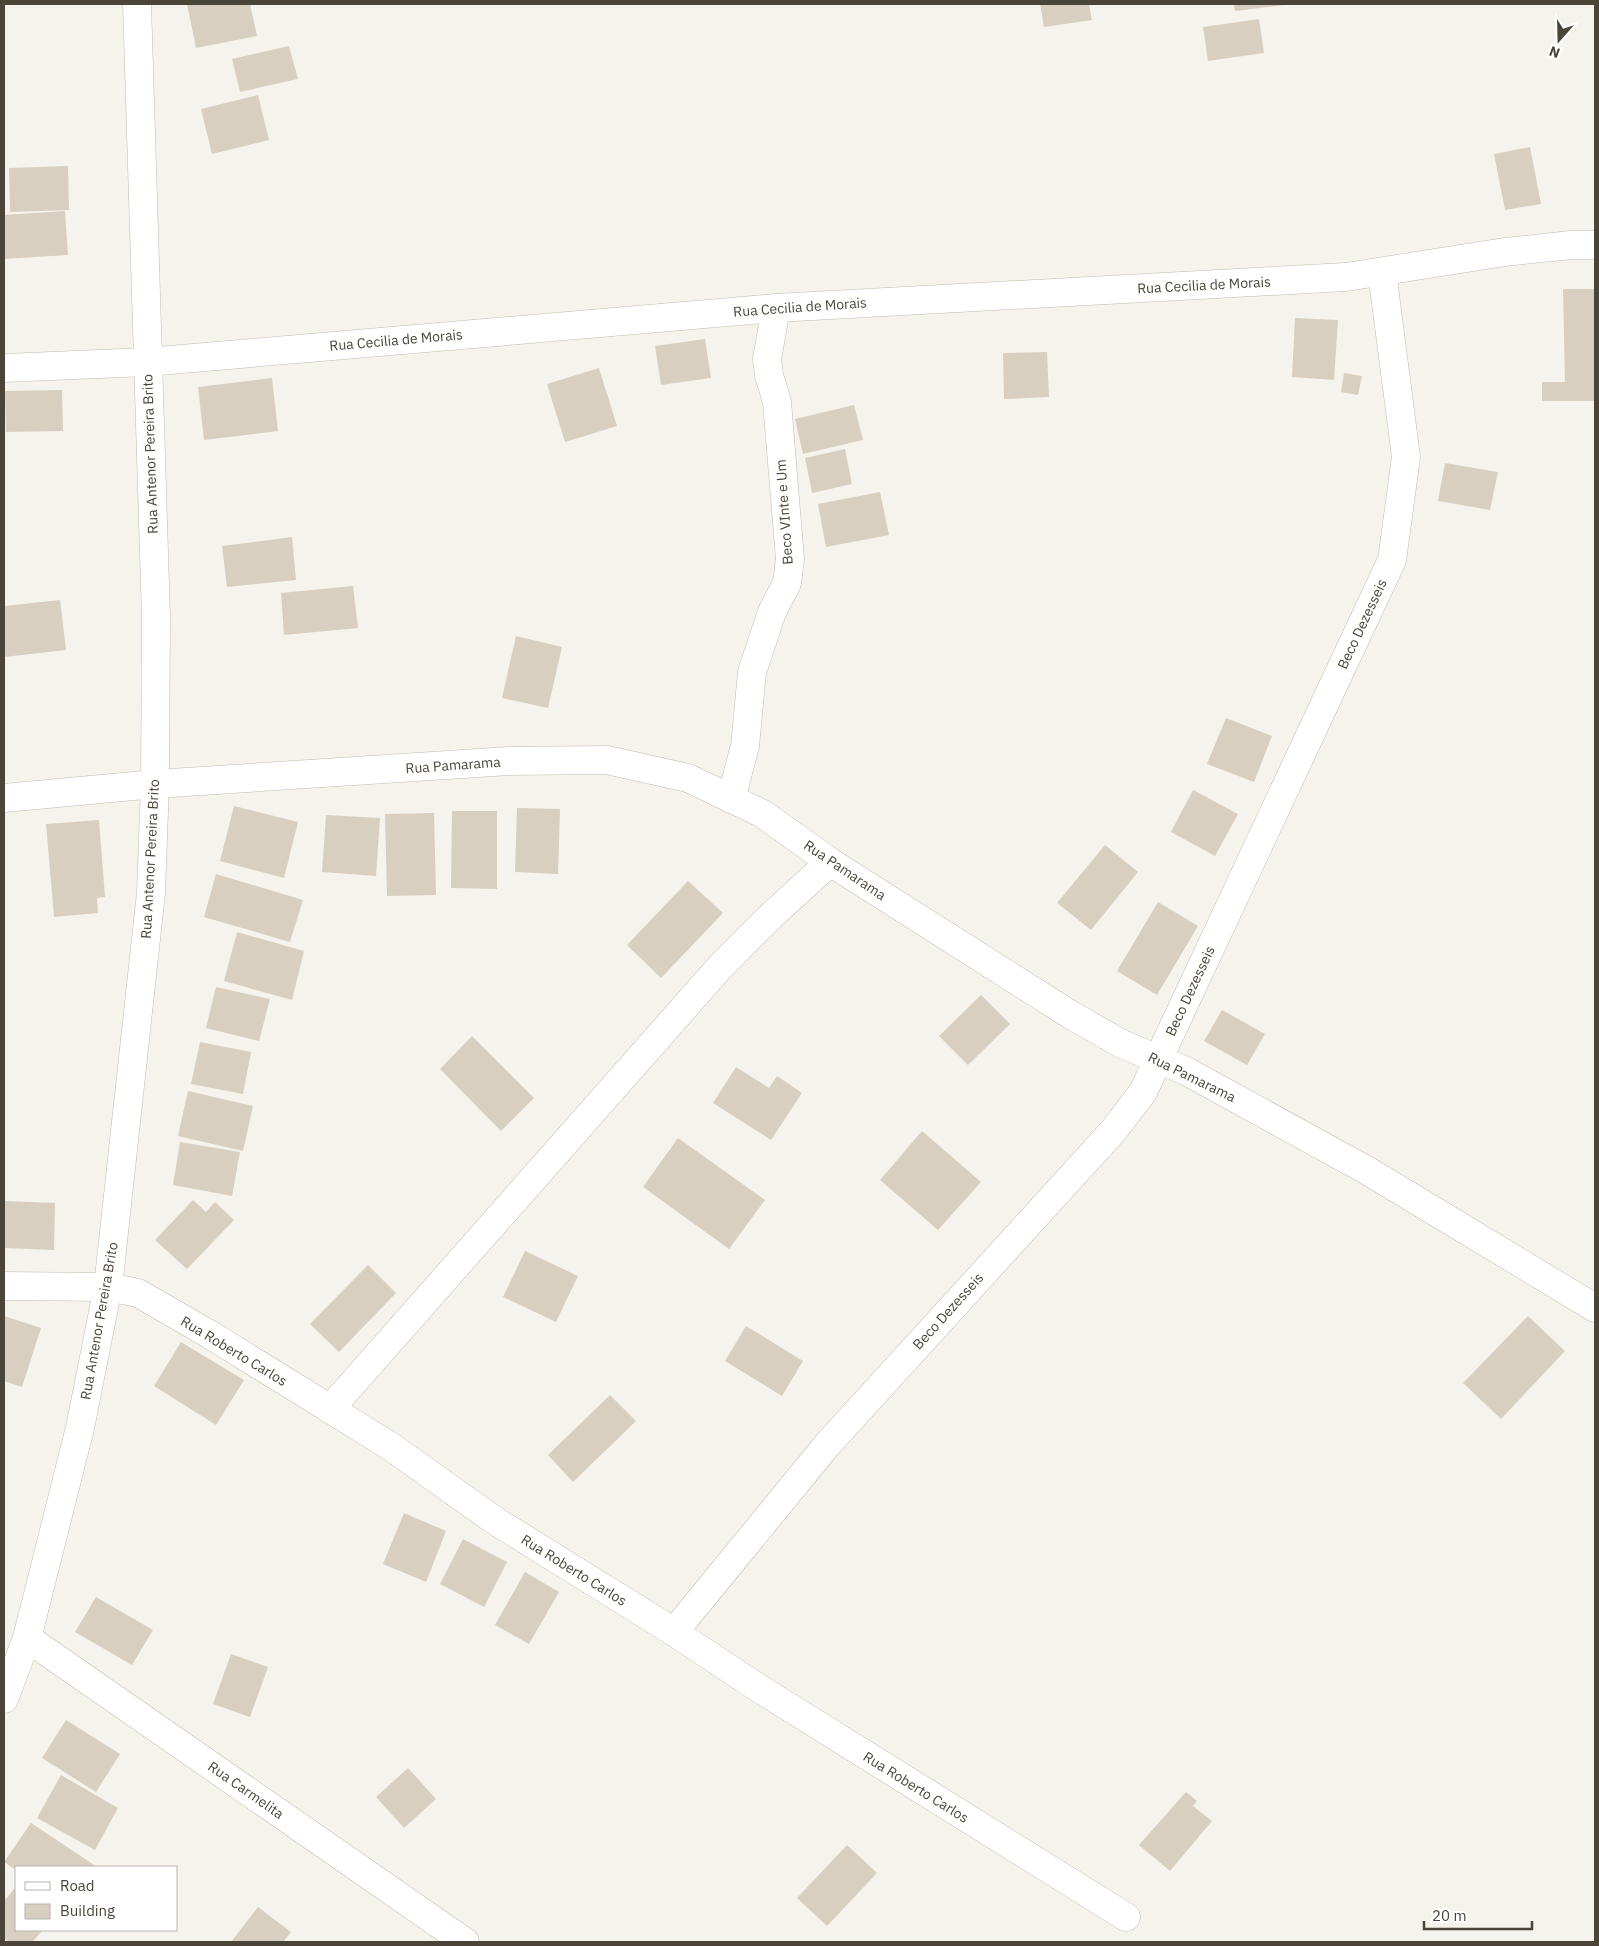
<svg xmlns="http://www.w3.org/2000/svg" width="1599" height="1946" viewBox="0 0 1599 1946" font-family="'IBM Plex Sans',sans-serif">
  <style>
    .building { fill: #d8cfc1 }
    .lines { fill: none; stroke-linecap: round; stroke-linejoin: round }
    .minor-casing { stroke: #c2bbae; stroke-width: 29 }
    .minor { stroke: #fff; stroke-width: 28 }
    .labels { text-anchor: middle; stroke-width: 4.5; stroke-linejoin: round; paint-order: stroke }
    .street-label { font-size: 14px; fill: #4b4439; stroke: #fff }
  </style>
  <rect width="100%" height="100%" fill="#f6f3ec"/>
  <g class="building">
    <path d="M187,4H250L257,36L196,48Z"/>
    <path d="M1040,4H1089L1092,20L1044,27Z"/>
    <path d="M1234,4H1284V5L1235,11Z"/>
    <path d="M1259,19L1264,53L1208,61L1203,27Z"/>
    <path d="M289,46L298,79L240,92L232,59Z"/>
    <path d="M258,95L269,140L212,154L201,109Z"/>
    <path d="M1530,147L1541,204L1505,210L1494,154Z"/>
    <path d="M68,166L69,210L10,212L9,168Z"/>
    <path d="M65,211L68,255L4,259V215Z"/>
    <path d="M1563,289H1595V401H1542V382H1565Z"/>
    <path d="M1295,318L1338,320L1334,380L1292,377Z"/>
    <path d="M705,339L711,378L661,385L655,346Z"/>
    <path d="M1047,352L1049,397L1004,399L1003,353Z"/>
    <path d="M599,368L617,426L565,442L547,384Z"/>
    <path d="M1344,373L1362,376L1358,395L1341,392Z"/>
    <path d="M272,378L278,431L204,440L198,387Z"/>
    <path d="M62,390L63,431L6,432L5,391Z"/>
    <path d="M854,405L863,440L803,454L795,419Z"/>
    <path d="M845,449L852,484L812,493L805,458Z"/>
    <path d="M1445,463L1498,472L1490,510L1438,501Z"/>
    <path d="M880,492L889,535L826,547L818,504Z"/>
    <path d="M292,537L296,580L227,587L222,546Z"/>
    <path d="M353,586L358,628L284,635L281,593Z"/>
    <path d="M60,600L66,650L4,657V606Z"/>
    <path d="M516,636L562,647L548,708L502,698Z"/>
    <path d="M1226,718L1272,736L1254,782L1207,764Z"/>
    <path d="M1193,790L1238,814L1215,856L1171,832Z"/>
    <path d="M234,806L298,822L284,878L220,861Z"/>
    <path d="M517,808L560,809L558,874L515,872Z"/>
    <path d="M452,811H497V889L451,888Z"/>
    <path d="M434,813L436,895L387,896L385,814Z"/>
    <path d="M326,815L380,818L376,876L322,872Z"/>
    <path d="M99,820L105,897L97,898L98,913L54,917L46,824Z"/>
    <path d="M1105,845L1138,872L1091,930L1057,903Z"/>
    <path d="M216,874L303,900L290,942L204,917Z"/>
    <path d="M688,881L723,913L661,978L627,945Z"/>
    <path d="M1158,902L1198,926L1157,995L1117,971Z"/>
    <path d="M237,932L304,951L292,1000L224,981Z"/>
    <path d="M216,987L270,999L259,1041L206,1028Z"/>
    <path d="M981,995L1010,1024L968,1065L939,1036Z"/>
    <path d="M1222,1010L1265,1034L1247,1065L1204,1041Z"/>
    <path d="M472,1036L534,1098L501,1131L440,1069Z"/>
    <path d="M200,1042L251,1052L243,1094L191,1084Z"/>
    <path d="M736,1067L769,1088L777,1076L802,1093L771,1140L713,1103Z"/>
    <path d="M188,1091L253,1106L243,1151L178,1136Z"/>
    <path d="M922,1131L981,1182L938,1230L880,1180Z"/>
    <path d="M678,1138L765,1200L729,1249L643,1187Z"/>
    <path d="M180,1142L240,1152L232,1196L173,1185Z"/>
    <path d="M193,1200L206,1212L215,1202L234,1220L187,1269L155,1240Z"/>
    <path d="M4,1201L55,1203L54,1250L4,1248Z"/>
    <path d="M525,1251L578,1276L556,1322L503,1297Z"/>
    <path d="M368,1265L396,1293L339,1352L310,1324Z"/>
    <path d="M4,1316L41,1328L22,1387L4,1381Z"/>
    <path d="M1528,1316L1565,1351L1501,1419L1463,1383Z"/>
    <path d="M746,1326L803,1361L782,1396L725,1361Z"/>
    <path d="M181,1342L244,1380L216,1425L154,1386Z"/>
    <path d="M610,1395L636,1421L573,1482L548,1455Z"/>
    <path d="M404,1513L446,1531L426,1582L383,1564Z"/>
    <path d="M463,1539L507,1562L484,1607L440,1584Z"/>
    <path d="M525,1572L559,1592L529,1644L495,1625Z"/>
    <path d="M96,1597L153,1630L132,1665L75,1632Z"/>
    <path d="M231,1654L268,1667L250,1717L213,1704Z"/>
    <path d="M66,1720L120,1754L96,1792L42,1758Z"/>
    <path d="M408,1768L436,1799L404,1828L376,1797Z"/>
    <path d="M61,1775L118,1808L95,1850L37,1818Z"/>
    <path d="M1186,1792L1197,1801L1193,1806L1212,1821L1170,1871L1139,1845Z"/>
    <path d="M31,1823L97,1867H16V1870L4,1862Z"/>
    <path d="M847,1845L877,1873L827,1926L797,1898Z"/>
    <path d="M15,1888L16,1930H43L32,1942H9L4,1938V1901Z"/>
    <path d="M258,1907L291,1932L283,1942H231Z"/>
  </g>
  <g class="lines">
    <g class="minor-casing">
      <g id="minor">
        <path d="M4,368L147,362L776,308L1346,277L1505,252L1571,245H1595"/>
        <path d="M4,798L155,784L509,761L607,760L688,778L763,814L830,862L1071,1015L1122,1044L1186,1071L1368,1171L1595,1308"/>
        <path d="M731,799L745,746L752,672L772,612L787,583L790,559L777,402L769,375L767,359L776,308"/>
        <path d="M4,1286L108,1287L138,1293L209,1334L390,1446L494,1520L674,1632L760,1689L1126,1917"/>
        <path d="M330,1409L720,967L770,917L830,862"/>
        <path d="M674,1632L827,1445L1114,1130L1143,1092L1392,560L1406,457L1382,272"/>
        <path d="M27,1638L465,1942"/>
        <path d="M4,1699L27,1638L80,1428L108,1287L151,893L155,784L156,618L137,4"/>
      </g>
    </g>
    <use href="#minor" class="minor"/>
  </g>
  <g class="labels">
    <g class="street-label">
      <text transform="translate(1204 285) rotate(-3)" y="5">Rua Cecilia de Morais</text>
      <text transform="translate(800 307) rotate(-4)" y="5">Rua Cecilia de Morais</text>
      <text transform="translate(396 340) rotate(-5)" y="5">Rua Cecilia de Morais</text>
      <text transform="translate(150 454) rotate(-92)" y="5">Rua Antenor Pereira Brito</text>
      <text transform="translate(784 512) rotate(-94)" y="5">Beco VInte e Um</text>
      <text transform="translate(1362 624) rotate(-65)" y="5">Beco Dezesseis</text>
      <text transform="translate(453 765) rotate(-4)" y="5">Rua Pamarama</text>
      <text transform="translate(150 859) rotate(-87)" y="5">Rua Antenor Pereira Brito</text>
      <text transform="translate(845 870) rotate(34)" y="5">Rua Pamarama</text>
      <text transform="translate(1190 991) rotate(-65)" y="5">Beco Dezesseis</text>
      <text transform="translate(1192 1077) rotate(26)" y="5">Rua Pamarama</text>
      <text transform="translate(948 1311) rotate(-48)" y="5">Beco Dezesseis</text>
      <text transform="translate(99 1321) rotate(-80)" y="5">Rua Antenor Pereira Brito</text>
      <text transform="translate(234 1351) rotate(31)" y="5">Rua Roberto Carlos</text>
      <text transform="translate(574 1570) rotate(32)" y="5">Rua Roberto Carlos</text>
      <text transform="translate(916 1787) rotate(32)" y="5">Rua Roberto Carlos</text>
      <text transform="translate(246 1790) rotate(35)" y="5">Rua Carmelita</text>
    </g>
  </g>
  <rect width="1599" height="1946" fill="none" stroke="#4b4439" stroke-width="10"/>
  <rect x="15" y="1866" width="162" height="65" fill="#ffffff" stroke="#b7b4b0"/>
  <rect x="25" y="1882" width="25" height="8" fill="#ffffff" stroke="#b7b4b0"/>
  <text x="60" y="1891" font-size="15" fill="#4b4439">Road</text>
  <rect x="25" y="1904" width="25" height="15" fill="#d8cfc1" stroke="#b7b4b0"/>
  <text x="60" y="1916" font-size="15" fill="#4b4439">Building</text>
  <g transform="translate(1559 40) rotate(200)" stroke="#ffffff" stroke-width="4" paint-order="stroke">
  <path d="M0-4L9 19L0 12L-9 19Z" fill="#4b4439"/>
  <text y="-8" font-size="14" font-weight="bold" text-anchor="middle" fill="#4b4439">N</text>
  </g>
  <path d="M1424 1921v8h108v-8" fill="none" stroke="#4b4439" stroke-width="2.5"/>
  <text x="1432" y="1921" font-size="15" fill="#4b4439" stroke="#ffffff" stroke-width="4" paint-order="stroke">20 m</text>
</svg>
